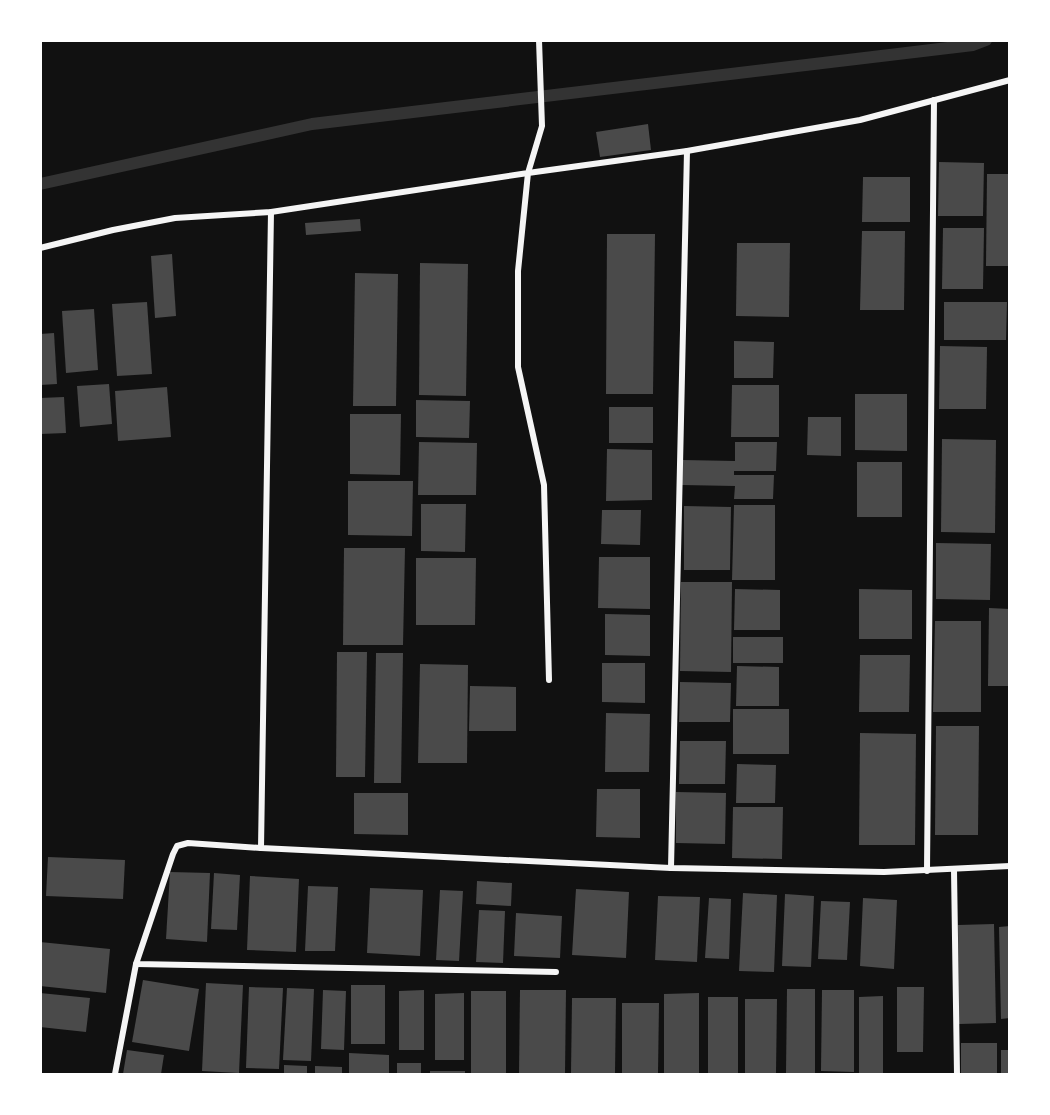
<svg xmlns="http://www.w3.org/2000/svg" width="1050" height="1115" viewBox="0 0 1050 1115" font-family="'Open Sans',sans-serif">
  <style>
    .lines { fill: none; stroke-linecap: round; stroke-linejoin: round }
    .stream { stroke: #333; stroke-width: 12 }
    .building { fill: #4a4a4a }
    .minor { stroke: #f5f5f5; stroke-width: 6 }
  </style>
  <rect width="100%" height="100%" fill="#111"/>
  <g class="lines">
    <path class="stream" d="M40,184L312,124L973,45L986,40"/>
  </g>
  <g class="building">
    <path d="M648,124L651,150L600,157L596,132Z"/>
    <path d="M939,162L984,163L983,216H938Z"/>
    <path d="M987,174H1010V266H986Z"/>
    <path d="M863,177H910V222H862Z"/>
    <path d="M360,219L361,231L306,235L305,223Z"/>
    <path d="M943,228H984L983,289H942Z"/>
    <path d="M862,231H905L904,310H860Z"/>
    <path d="M607,234H655L653,394H606Z"/>
    <path d="M737,243H790L789,317L736,316Z"/>
    <path d="M172,254L176,316L155,318L151,256Z"/>
    <path d="M420,263L468,264L466,396L419,395Z"/>
    <path d="M355,273L398,274L396,406H353Z"/>
    <path d="M147,302L152,374L117,376L112,304Z"/>
    <path d="M944,302H1007L1006,340H944Z"/>
    <path d="M94,309L98,370L66,373L62,311Z"/>
    <path d="M54,333L57,384L40,385V334Z"/>
    <path d="M734,341L774,342L773,378H734Z"/>
    <path d="M940,346L987,347L986,409H939Z"/>
    <path d="M109,384L112,424L80,427L77,386Z"/>
    <path d="M732,385H779V437H731Z"/>
    <path d="M167,387L171,437L118,441L115,391Z"/>
    <path d="M855,394H907V451L855,450Z"/>
    <path d="M64,397L66,433L40,434V398Z"/>
    <path d="M416,400L470,401L469,438L416,437Z"/>
    <rect x="609" y="407" width="44" height="36"/>
    <path d="M350,414H401L400,475L350,474Z"/>
    <path d="M808,417H841V456L807,455Z"/>
    <path d="M942,439L996,440L995,533L941,532Z"/>
    <path d="M419,442L477,443L476,495H418Z"/>
    <path d="M735,442H777L776,471H734V475H774L773,499H734L735,486L682,485V460L735,461Z"/>
    <path d="M607,449L652,450V500L606,501Z"/>
    <rect x="857" y="462" width="45" height="55"/>
    <path d="M348,481H413L412,536L348,535Z"/>
    <path d="M421,504H466L465,552L421,551Z"/>
    <path d="M734,505H775V580H732Z"/>
    <path d="M684,506L731,507L730,570H684Z"/>
    <path d="M602,510H641L640,545L601,544Z"/>
    <path d="M936,543L991,544L990,600L936,599Z"/>
    <path d="M344,548H405L403,645H343Z"/>
    <path d="M599,557H650V609L598,608Z"/>
    <path d="M416,558H476L475,625H416Z"/>
    <path d="M681,582H732L731,672L680,671Z"/>
    <path d="M735,589L780,590V630H734Z"/>
    <path d="M859,589L912,590V639H859Z"/>
    <path d="M989,608L1010,609V686H988Z"/>
    <path d="M605,614L650,615V656L605,655Z"/>
    <path d="M935,621H981V712H933Z"/>
    <rect x="733" y="637" width="50" height="26"/>
    <path d="M337,652H367L365,777H336Z"/>
    <path d="M376,653H403L401,783H374Z"/>
    <path d="M860,655H910L909,712H859Z"/>
    <path d="M602,663H645V703L602,702Z"/>
    <path d="M420,664L468,665L467,763H418Z"/>
    <path d="M737,666L779,667V706H736Z"/>
    <path d="M680,682L731,683L730,722H679Z"/>
    <path d="M470,686L516,687V731H469Z"/>
    <rect x="733" y="709" width="56" height="45"/>
    <path d="M606,713L650,714L649,772H605Z"/>
    <path d="M936,726H979L978,835H935Z"/>
    <path d="M860,733L916,734L915,845H859Z"/>
    <path d="M680,741H726L725,784H679Z"/>
    <path d="M737,764L776,765L775,803H736Z"/>
    <path d="M597,789H640V838L596,837Z"/>
    <path d="M676,792L726,793L725,844L676,843Z"/>
    <path d="M354,793H408V835L354,834Z"/>
    <path d="M733,807H783L782,859L732,858Z"/>
    <path d="M48,857L125,860L123,899L46,896Z"/>
    <path d="M170,872L210,873L207,942L166,939Z"/>
    <path d="M214,873L240,875L237,930L211,929Z"/>
    <path d="M250,876L299,879L296,952L247,950Z"/>
    <path d="M477,881L512,883L511,906L476,904Z"/>
    <path d="M308,886L338,887L335,951H305Z"/>
    <path d="M370,888L423,890L420,956L367,953Z"/>
    <path d="M576,889L629,892L626,958L572,955Z"/>
    <path d="M440,890L463,891L459,961L436,960Z"/>
    <path d="M743,893L777,895L774,972L739,971Z"/>
    <path d="M785,894L814,896L811,967L782,966Z"/>
    <path d="M658,896L700,897L697,962L655,960Z"/>
    <path d="M709,898L731,899L729,959L705,958Z"/>
    <path d="M863,898L897,900L894,969L860,966Z"/>
    <path d="M821,901L850,902L847,960L818,959Z"/>
    <path d="M479,910L505,911L503,963L476,962Z"/>
    <path d="M516,913L562,916L560,958L514,956Z"/>
    <path d="M994,924L996,1023L959,1024L958,925Z"/>
    <path d="M1010,926V1018L1001,1019L999,927Z"/>
    <path d="M40,942L110,949L106,993L40,986Z"/>
    <path d="M143,980L199,989L189,1051L132,1042Z"/>
    <path d="M206,983L243,985L239,1073L202,1071Z"/>
    <rect x="351" y="985" width="34" height="59"/>
    <path d="M249,987L283,988L279,1069L246,1068Z"/>
    <path d="M897,987H924L923,1052H897Z"/>
    <path d="M287,988L314,989L311,1061L283,1060Z"/>
    <path d="M787,989H815V1074H786Z"/>
    <path d="M323,990L346,991L344,1050L321,1049Z"/>
    <path d="M424,990V1050H399V991Z"/>
    <path d="M520,990H566L565,1074H519Z"/>
    <path d="M822,990H854V1072L821,1071Z"/>
    <rect x="471" y="991" width="35" height="83"/>
    <path d="M40,993L90,998L86,1032L40,1027Z"/>
    <path d="M464,993V1060H435V994Z"/>
    <path d="M699,993V1074H664V994Z"/>
    <path d="M883,996V1074H859V997Z"/>
    <rect x="708" y="997" width="30" height="77"/>
    <path d="M572,998H616L615,1074H571Z"/>
    <path d="M745,999H777L776,1074H745Z"/>
    <path d="M622,1003H659L658,1074H622Z"/>
    <rect x="961" y="1043" width="36" height="31"/>
    <path d="M127,1050L164,1055L161,1074H123Z"/>
    <rect x="1001" y="1050" width="9" height="24"/>
    <path d="M349,1053L389,1055V1074H349Z"/>
    <rect x="397" y="1063" width="24" height="11"/>
    <path d="M284,1065L307,1066V1074H284Z"/>
    <path d="M315,1066L342,1067V1074H315Z"/>
    <rect x="430" y="1071" width="35" height="3"/>
  </g>
  <g class="lines">
    <g class="minor">
      <path d="M271,212L261,848L671,868L884,872L1010,866"/>
      <path d="M40,248L113,230L175,218L271,212L528,173L542,126L539,40"/>
      <path d="M549,680L544,485L518,367V271L528,173L687,151L860,120L1010,80"/>
      <path d="M261,848L188,843L177,846L173,854L136,964L556,972"/>
      <path d="M671,868L687,151"/>
      <path d="M954,870L957,1074"/>
      <path d="M927,871L934,100"/>
      <path d="M115,1074L136,964"/>
    </g>
  </g>
  <rect width="1050" height="1115" fill="none" stroke="#ffffff" stroke-width="84"/>
</svg>
